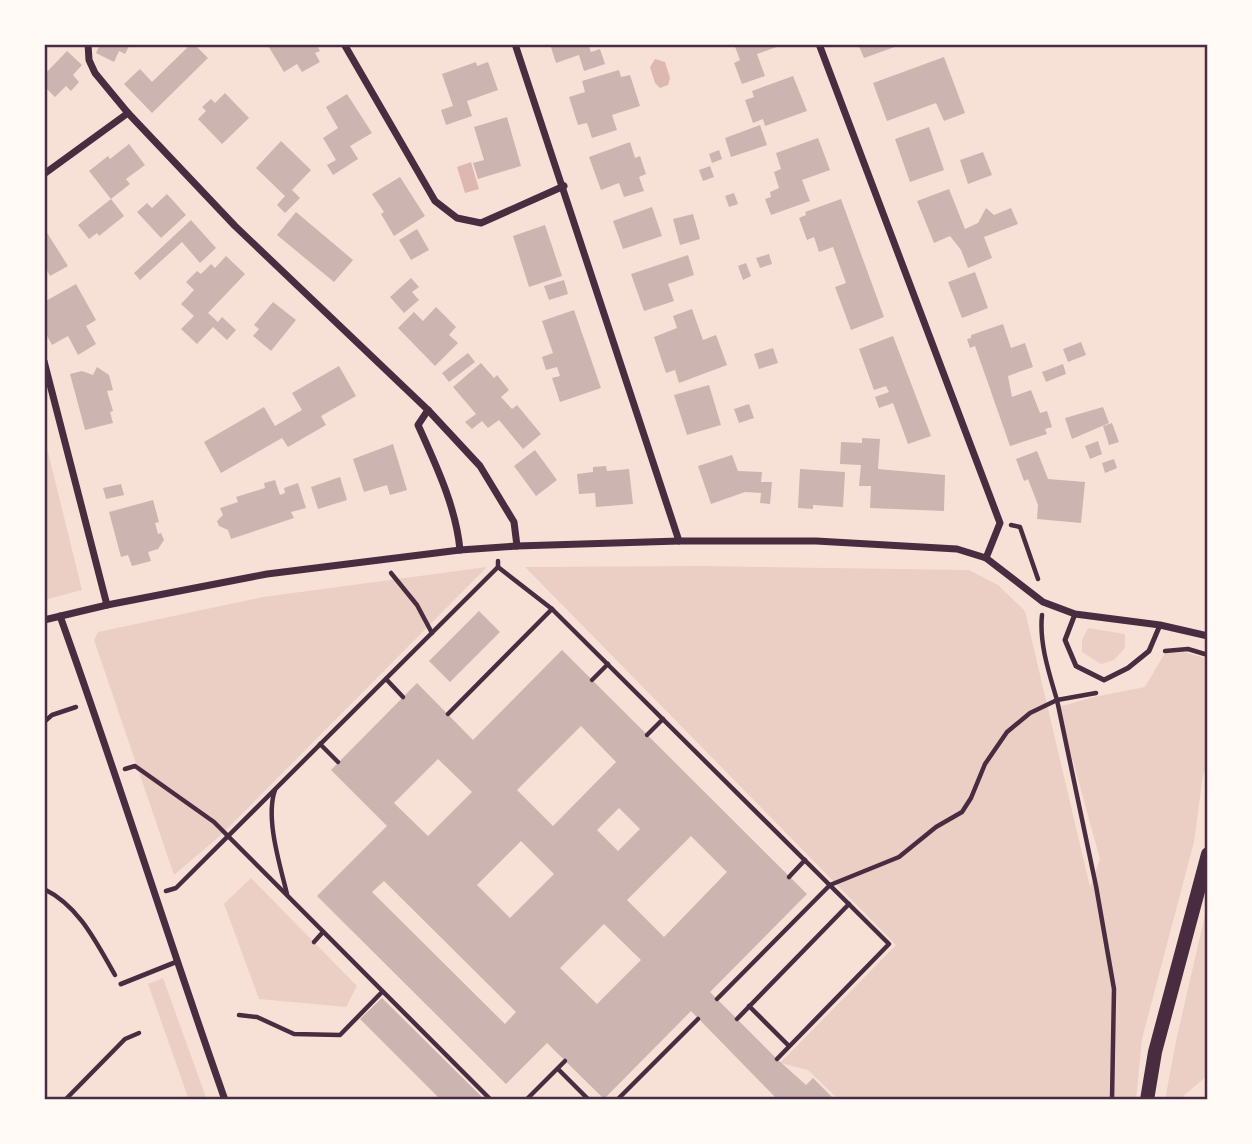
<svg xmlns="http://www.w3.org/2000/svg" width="1252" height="1144" viewBox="0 0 1252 1144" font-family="Merriweather,serif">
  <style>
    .green { fill: #ebcfc5 }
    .water { fill: #dcb8b0 }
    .building { fill: #ccb4b1; fill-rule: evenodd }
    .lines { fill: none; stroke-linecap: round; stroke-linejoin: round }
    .path { stroke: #4a2c40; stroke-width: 4.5 }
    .service { stroke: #4a2c40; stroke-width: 5 }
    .minor { stroke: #4a2c40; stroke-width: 7 }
    .secondary { stroke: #4a2c40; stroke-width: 14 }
    .neatline { fill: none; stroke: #4a2c40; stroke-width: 2.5 }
  </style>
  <rect width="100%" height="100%" fill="#f7e1d7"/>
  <g class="green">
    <path d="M44,436L82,590L44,600Z"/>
    <path d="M702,566L969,570L998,585L1025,611L1090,887L1100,859L1058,707L1094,697L1145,687L1165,653L1184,652L1208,659V761L1203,775L1194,842L1142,1039L1136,1100H839L808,1070L780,1063L896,945L525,567Z"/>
    <path d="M487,567L221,835L174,875L94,640L98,632L263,597Z"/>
    <path d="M1088,628L1125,634V648L1114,660L1101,664L1082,652V640Z"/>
    <path d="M251,878L357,986L346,1007L259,999L224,904Z"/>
    <path d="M1208,902V1075L1183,1096L1182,1100H1165L1176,1041Z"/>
    <path d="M163,978L207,1100H189L148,984Z"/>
  </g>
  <g class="water">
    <path d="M655,59L665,62L670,78L668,85L660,88L655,83L650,67Z"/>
    <path d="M471,162L479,189L465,193L457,167Z"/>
  </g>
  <g class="building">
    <path d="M100,44H130L125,54L119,51L114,62L96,53Z"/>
    <path d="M191,44H194L208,58L152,113L124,84L140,69L152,82Z"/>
    <path d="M267,44H316L320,51L315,53L320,62L302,72L297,64L284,72Z"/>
    <path d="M550,44H588L591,52L600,49L605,64L584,71L579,55L556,63Z"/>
    <path d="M734,44H785L757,54L765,76L742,84L734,63L740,60Z"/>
    <path d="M858,44H903L864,58Z"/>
    <path d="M67,51L82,65L73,75L79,82L71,91L66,86L55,97L44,86V75Z"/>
    <path d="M944,57L965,113L944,121L936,103L887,121L873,83Z"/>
    <path d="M476,62L477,66L488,62L498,90L467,101L472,116L446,125L441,110L453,106L442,74Z"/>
    <path d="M619,70L621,77L630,75L640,106L612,115L617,130L592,138L587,123L578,125L569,97L585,92L582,81Z"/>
    <path d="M793,76L807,111L765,126L763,119L753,123L745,100L754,97L752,91Z"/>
    <path d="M225,93L249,118L222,144L198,119L206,111L202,107L211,99L215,103Z"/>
    <path d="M347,94L372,133L350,146L358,159L333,175L327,165L336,160L323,138L338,128L326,107Z"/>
    <path d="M507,117L521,166L478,179L473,163L484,160L474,127Z"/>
    <path d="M760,125L767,145L731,157L725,138Z"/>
    <path d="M929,127L944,170L910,182L895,139Z"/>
    <path d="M818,138L830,170L802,180L810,201L771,215L765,199L771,197L770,192L779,188L774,172L781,169L776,153Z"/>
    <path d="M281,141L311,170L292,190L300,198L285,213L277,205L285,196L256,168Z"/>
    <path d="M630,142L635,158L640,156L646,174L639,177L644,191L624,197L619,183L601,190L589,157Z"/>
    <path d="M129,144L145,165L126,179L130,184L111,199L89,171L108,156L110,159Z"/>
    <path d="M719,150L722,159L712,163L709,154Z"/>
    <path d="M983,152L992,175L968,184L960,160Z"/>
    <path d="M710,166L714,177L703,181L699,170Z"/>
    <path d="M400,177L425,216L394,236L381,214L384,212L372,194Z"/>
    <path d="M949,189L965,229L978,223L986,208L994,215L1011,208L1018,224L984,237L992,258L968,268L961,250L950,236L934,243L917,201Z"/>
    <path d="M734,193L738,204L729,207L725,196Z"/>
    <path d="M167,194L186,215L161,238L137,212L147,203L152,208Z"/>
    <path d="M111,199L124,216L99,236L97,233L89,239L78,225Z"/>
    <path d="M841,199L884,317L851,330L835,287L846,283L833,247L819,252L814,237L807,240L799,218L806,215L805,212Z"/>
    <path d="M652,207L662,236L623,249L613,221Z"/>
    <path d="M296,212L353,260L334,282L277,235Z"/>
    <path d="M693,214L700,239L680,245L673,219Z"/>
    <path d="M191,220L216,248L200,263L182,242L140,280L134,273Z"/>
    <path d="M545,225L562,276L529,287L513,236Z"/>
    <path d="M44,228L68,266L50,276L44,265Z"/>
    <path d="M417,229L429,250L411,260L399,240Z"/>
    <path d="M769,254L772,264L760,268L756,258Z"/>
    <path d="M688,255L694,275L668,284L674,301L644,311L631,274Z"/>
    <path d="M226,256L245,274L208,313L218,322L222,317L236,330L227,340L213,327L197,344L181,329L194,316L181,304L194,290L186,282L197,271L201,274L211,264L215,268Z"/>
    <path d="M746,263L751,276L743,280L738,266Z"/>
    <path d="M975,272L988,308L962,318L948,282Z"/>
    <path d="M411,278L419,287L412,292L419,300L404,313L390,297Z"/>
    <path d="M564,280L568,294L549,300L544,286Z"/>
    <path d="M76,284L96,320L86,326L96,344L78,355L68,336L52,345L44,330V302Z"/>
    <path d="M273,302L296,320L271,351L253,336L259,329L254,325Z"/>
    <path d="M436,307L456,327L449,335L458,343L435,366L398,328L414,312L423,321Z"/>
    <path d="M692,309L703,340L716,335L727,365L679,383L675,370L666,373L654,337L677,328L673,316Z"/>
    <path d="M574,310L601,388L560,402L552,378L560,376L557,367L546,370L542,357L553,353L542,321Z"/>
    <path d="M1003,324L1011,348L1025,343L1033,367L1008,376L1012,397L1031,390L1040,413L1047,411L1052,427L1045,429L1047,434L1010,446L975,346L970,348L967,339L971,338V335Z"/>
    <path d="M893,336L931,436L908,444L893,403L879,408L875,397L889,392L886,386L874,390L859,349Z"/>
    <path d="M1081,342L1086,355L1068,362L1063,349Z"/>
    <path d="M773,348L778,363L759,369L754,354Z"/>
    <path d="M468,353L475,362L449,382L442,373Z"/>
    <path d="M481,363L494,378L497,375L509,390L501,397L512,409L517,405L541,434L523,449L499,420L488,428L482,421L472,429L465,422L476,414L453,387Z"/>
    <path d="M1063,364L1066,374L1046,382L1042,372Z"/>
    <path d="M339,366L356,396L321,416L326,425L288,447L282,438L221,473L204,442L264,407L275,426L302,410L292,393Z"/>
    <path d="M97,367L109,375L113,390L107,391L113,411L110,412L113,423L85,430L70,374L82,371L93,375Z"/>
    <path d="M709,385L721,425L687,435L674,395Z"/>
    <path d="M749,404L754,418L739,423L734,409Z"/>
    <path d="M1103,407L1109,423L1072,439L1065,418Z"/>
    <path d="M1112,423L1119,442L1109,445L1103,426Z"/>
    <path d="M862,438L880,439L878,469L945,475L944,511L870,508L871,486H859L861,465L840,464L841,442L862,443Z"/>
    <path d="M1098,441L1102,454L1090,459L1085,446Z"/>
    <path d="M393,444L407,490L390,495L387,485L364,492L353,459Z"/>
    <path d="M535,450L557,480L536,496L514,466Z"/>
    <path d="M1037,451L1048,479L1085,482L1081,523L1037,519L1038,505L1028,479L1024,481L1016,459Z"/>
    <path d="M732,455L738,471L762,472L761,482H772L770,504L760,503L761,493L745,492L711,504L698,466Z"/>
    <path d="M1114,459L1117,468L1105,473L1102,463Z"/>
    <path d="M606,466L607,471L629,469L633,504L596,507L595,493L579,494L577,474L593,472V467Z"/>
    <path d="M800,469L845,472L843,507L813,505V509L798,508Z"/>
    <path d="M340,477L347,500L318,509L311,487Z"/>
    <path d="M275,480L280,495L285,493L284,488L298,483L306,508L291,512L294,518L231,539L228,530L219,526L217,521L223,515L220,508L238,502L236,497L265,488L264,483Z"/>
    <path d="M121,484L124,495L106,499L103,488Z"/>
    <path d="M153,500L159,522L155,523L158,534L161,533L164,540L158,549L148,552L151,561L132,566L128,555L121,557L109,512Z"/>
    <path d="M479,611L500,632L450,682L429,661Z"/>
    <path d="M562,650L807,894L710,992L777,1059L806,1085L813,1078L835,1100H778L691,1011L604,1099L547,1043L506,1084L317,896L387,826L331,770L417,683L473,740ZM581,726L616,762L553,826L517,790ZM438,759L472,792L428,836L394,803ZM619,808L640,829L618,851L597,830ZM691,836L727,872L664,937L627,900ZM521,841L554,874L510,918L477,885ZM384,881L516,1012L505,1024L372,892ZM604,924L641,960L597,1004L560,968Z"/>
    <path d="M382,998L485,1100H441L360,1019Z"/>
  </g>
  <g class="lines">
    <g class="path">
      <path d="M1011,525L1020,527L1038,579"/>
      <path d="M498,567L552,609"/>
      <path d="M391,573L417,605L432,633"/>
      <path d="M1042,615C1039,643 1049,673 1057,700L1096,886L1114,989L1112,1100"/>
      <path d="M1165,651L1188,649L1208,655"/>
      <path d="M386,679L403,697"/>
      <path d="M592,680L608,664"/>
      <path d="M448,714L552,609L889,944L777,1059"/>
      <path d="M44,722L52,715L76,707"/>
      <path d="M647,735L663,719"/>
      <path d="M320,744L338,762"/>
      <path d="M125,769L135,766L214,822L491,1100"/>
      <path d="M275,790C265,818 280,865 287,894"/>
      <path d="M789,877L805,860"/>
      <path d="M44,889C79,906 96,942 115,975"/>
      <path d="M166,891L176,888L498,567V561"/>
      <path d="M314,942L323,932"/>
      <path d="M717,999L830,885L899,857L936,827L962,812L971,798L985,764L1007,732L1030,713L1057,700L1096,693"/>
      <path d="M749,1006L789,1046"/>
      <path d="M239,1015L257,1017L294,1034L340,1035L382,992"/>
      <path d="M737,1019L849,904"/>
      <path d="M558,1069L589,1100"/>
      <path d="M65,1100L125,1039L139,1033"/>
      <path d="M526,1100L565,1061"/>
      <path d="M617,1100L698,1019"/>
    </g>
    <g class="service">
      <path d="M1075,614L1065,640L1076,666L1104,680L1128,668L1149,651L1160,625"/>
      <path d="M121,984L176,962"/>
    </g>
    <g class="minor">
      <path d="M88,44L89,60L95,73L128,113L235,226L428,410L480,466L514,522L517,546"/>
      <path d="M344,44L435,201L457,218L481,223L564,186"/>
      <path d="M515,44L679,541"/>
      <path d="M819,44L1000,523L986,558"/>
      <path d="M44,174L128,113"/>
      <path d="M44,361L107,605"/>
      <path d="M428,410L418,425C436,465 456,507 460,550"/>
      <path d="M60,616C118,777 168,939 225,1100"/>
      <path d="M44,620L107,605L267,574L460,550L517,546L679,541H816L957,549L986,558L1043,602L1075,614L1160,625L1208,636"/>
    </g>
    <path class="secondary" d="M1147,1100L1155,1052L1208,854"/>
  </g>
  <rect width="1252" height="1144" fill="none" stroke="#fffaf5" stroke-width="91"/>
  <rect x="46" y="46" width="1160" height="1052" class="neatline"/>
</svg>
